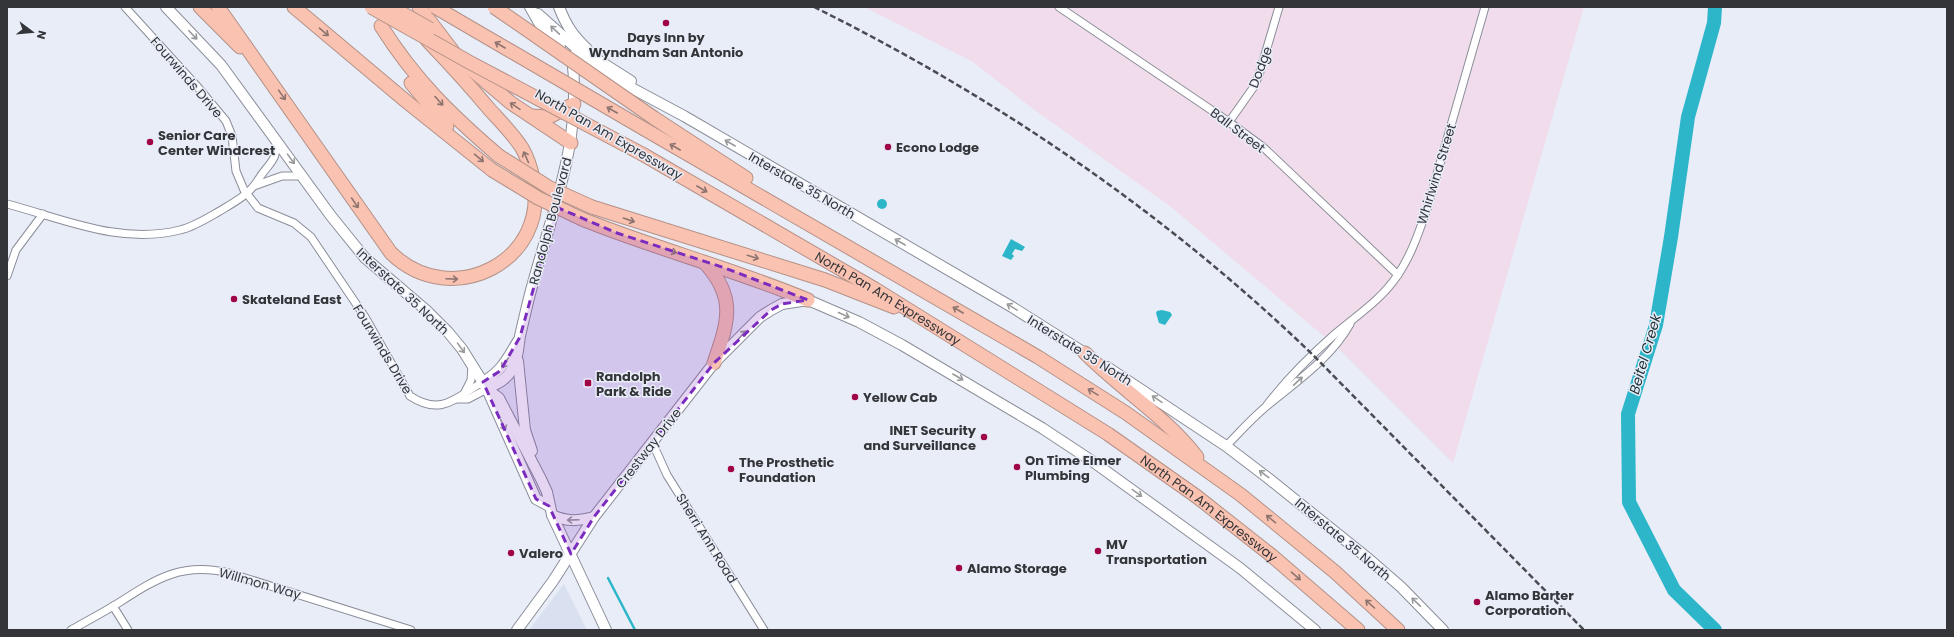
<svg xmlns="http://www.w3.org/2000/svg" width="1954" height="637" viewBox="0 0 1954 637" font-family="Poppins,sans-serif">
  <style>
    .built { fill: #d9e0f0 }
    .industrial { fill: #f1dceb }
    .water { fill: #2db6ca }
    .lines { fill: none; stroke-linecap: round; stroke-linejoin: round }
    .stream { stroke: #2db6ca; stroke-width: 2.5 }
    .river { stroke: #2db6ca; stroke-width: 14 }
    .street-casing { stroke: #8a8e98; stroke-width: 9 }
    .secondary-casing { stroke: #8a8e98; stroke-width: 12 }
    .highway-casing { stroke: #b49187; stroke-width: 15 }
    .street { stroke: #fff; stroke-width: 7 }
    .secondary { stroke: #fff; stroke-width: 10 }
    .highway { stroke: #fac2b1; stroke-width: 13 }
    .rail { stroke: #4a4c51; stroke-width: 2.5; stroke-dasharray: 6 3; stroke-linecap: butt }
    .highway-bridge-casing { stroke: #b49187; stroke-width: 15; stroke-linecap: butt }
    .highway-bridge { stroke: #fac2b1; stroke-width: 13 }
    .oneway { stroke: #999a9c }
    .oneway2 { stroke: #8d746f }
    .marked { fill: #7b2cbf; fill-opacity: 0.2; stroke: #7b2cbf; stroke-width: 3; stroke-dasharray: 8 5; stroke-linejoin: round }
    .poi-dot { fill: #9f0348; stroke: #e9edf8; stroke-width: 1.5 }
    .labels { text-anchor: middle; stroke-width: 3; stroke-linejoin: round; paint-order: stroke }
    .poi-label { font-size: 13px; font-weight: bold; fill: #333539; stroke: #e9edf8; text-anchor: start }
    .street-label { font-size: 13px; fill: #333539; stroke: #e9edf8 }
    .water-label { font-size: 14px; font-style: italic; fill: #1c3236; stroke: #e9edf8 }
  </style>
  <rect width="100%" height="100%" fill="#e9edf8"/>
  <path class="built" d="M564,584L587,630H529Z"/>
  <path class="industrial" d="M864,7H1584L1453,463L1339,349L1171,207L1029,106L973,62Z"/>
  <g class="water">
    <circle cx="882" cy="204" r="5"/>
    <path d="M1011,239L1025,247L1022,251L1015,249L1012,254L1014,256L1011,260L1002,256Z"/>
    <path d="M1162,310L1170,312L1172,315L1165,325L1159,323L1156,313L1157,311Z"/>
  </g>
  <g class="lines">
    <path class="stream" d="M608,578L635,630"/>
    <path class="river" d="M1715,7L1714,23L1688,117L1671,237L1656,325L1628,414L1629,502L1674,590L1715,630"/>
    <g class="street-casing">
      <g id="street">
        <path d="M125,7L196,85L226,121L232,136L236,171L244,190L258,208L294,223L311,237L365,317L410,396C442,417 456,397 483,382"/>
        <path d="M1059,7L1229,122L1263,147L1398,275"/>
        <path d="M1229,122L1253,88L1259,75L1279,7"/>
        <path d="M254,186L282,176H303"/>
        <path d="M7,204C64,219 120,245 180,230C193,227 206,219 218,212C233,203 249,195 258,180C268,163 278,162 276,140"/>
        <path d="M7,276L16,250L43,214"/>
        <path d="M465,392L471,380L472,366"/>
        <path d="M457,399H468L487,389"/>
        <path d="M1267,405C1287,379 1310,356 1335,334C1356,316 1381,300 1397,276C1411,256 1419,232 1427,209L1485,7"/>
        <path d="M653,444L667,475L764,630"/>
        <path d="M1226,446C1240,432 1253,417 1268,405C1297,381 1331,358 1350,324"/>
        <path d="M113,606L128,630"/>
        <path d="M71,630C87,621 104,612 120,602C157,578 183,562 229,573L411,630"/>
      </g>
    </g>
    <g class="secondary-casing">
      <g id="secondary">
        <path d="M166,7L221,65L331,216L365,258L426,310L448,332L462,349L487,389L536,499L549,506"/>
        <path d="M530,7L542,28L560,46"/>
        <path d="M559,7C566,25 573,36 587,49"/>
        <path d="M538,14L584,55L598,60L631,81"/>
        <path d="M581,61L684,116L1012,307L1091,357"/>
        <path d="M518,361L525,430L532,451"/>
        <path d="M1107,367L1226,446L1268,478L1370,560L1401,587L1443,630"/>
        <path d="M483,382C503,370 507,359 518,341"/>
        <path d="M487,389C496,384 506,380 511,371C518,360 518,349 520,336C523,323 526,310 529,298C550,215 583,145 572,56"/>
        <path d="M487,389L499,398L541,479L547,492L552,515L606,630"/>
        <path d="M552,515C567,522 578,521 594,517"/>
        <path d="M517,630L553,581L594,517L714,363L760,317L771,310L782,304L808,300L859,322L902,345L1042,428L1092,461L1240,568L1315,630"/>
      </g>
    </g>
    <g class="highway-casing">
      <g id="highway">
        <path d="M200,7L240,47"/>
        <path d="M218,7L391,253C452,312 551,260 533,179C531,168 527,157 522,148C513,134 501,122 490,110C470,86 449,63 427,40"/>
        <path d="M294,7L407,102L492,170"/>
        <path d="M419,7L458,58L511,103L571,143"/>
        <path d="M381,26C415,80 451,115 499,156"/>
        <path d="M411,83L447,126"/>
        <path d="M531,116L549,117L574,104"/>
        <path d="M654,118L746,178"/>
        <path d="M646,130L1038,357L1126,413L1241,495L1335,572L1398,630"/>
        <path id="s1" d="M644,155L875,289L1108,434L1196,496L1271,555L1358,630"/>
        <path d="M592,207L825,280L894,307"/>
        <path d="M582,219C656,249 734,269 808,300"/>
        <path d="M705,263C737,298 728,322 714,363"/>
        <path d="M1085,353C1122,390 1165,416 1197,457"/>
      </g>
    </g>
    <use href="#street" class="street"/>
    <use href="#secondary" class="secondary"/>
    <use href="#highway" class="highway"/>
    <path class="rail" d="M814,7C996,97 1167,214 1313,355L1584,630"/>
    <g class="highway-bridge-casing">
      <g id="highway-bridge">
        <path d="M371,7L469,62L644,155"/>
        <path d="M391,7L430,29"/>
        <path d="M435,7L646,130"/>
        <path d="M494,7L654,118"/>
        <path d="M499,156L550,188L592,207"/>
        <path d="M492,170L538,198L582,219"/>
      </g>
    </g>
    <use href="#highway-bridge" class="highway-bridge"/>
  </g>
  <defs><path id="oneway-shaft" d="M-6 0H5M1.5-3L5.5 0L1.5 3" fill="none" stroke-width="1.6" stroke-linecap="round" stroke-linejoin="round"/></defs>
  <g class="oneway">
    <use href="#oneway-shaft" transform="translate(555 30) rotate(-137)"/>
    <use href="#oneway-shaft" transform="translate(193 35) rotate(46)"/>
    <use href="#oneway-shaft" transform="translate(730 143) rotate(-150)"/>
    <use href="#oneway-shaft" transform="translate(291 159) rotate(54)"/>
    <use href="#oneway-shaft" transform="translate(900 242) rotate(-150)"/>
    <use href="#oneway-shaft" transform="translate(1012 307) rotate(-149)"/>
    <use href="#oneway-shaft" transform="translate(844 315) rotate(24)"/>
    <use href="#oneway-shaft" transform="translate(742 335) rotate(-48)"/>
    <use href="#oneway-shaft" transform="translate(461 348) rotate(54)"/>
    <use href="#oneway-shaft" transform="translate(505 363) rotate(123)"/>
    <use href="#oneway-shaft" transform="translate(958 377) rotate(30)"/>
    <use href="#oneway-shaft" transform="translate(1298 381) rotate(-43)"/>
    <use href="#oneway-shaft" transform="translate(1157 399) rotate(-146)"/>
    <use href="#oneway-shaft" transform="translate(503 425) rotate(66)"/>
    <use href="#oneway-shaft" transform="translate(1264 474) rotate(-143)"/>
    <use href="#oneway-shaft" transform="translate(1137 493) rotate(36)"/>
    <use href="#oneway-shaft" transform="translate(573 520) rotate(178)"/>
    <use href="#oneway-shaft" transform="translate(1416 602) rotate(-136)"/>
  </g>
  <g class="oneway2">
    <use href="#oneway-shaft" transform="translate(324 32) rotate(40)"/>
    <use href="#oneway-shaft" transform="translate(500 45) rotate(-150)"/>
    <use href="#oneway-shaft" transform="translate(282 95) rotate(55)"/>
    <use href="#oneway-shaft" transform="translate(439 101) rotate(48)"/>
    <use href="#oneway-shaft" transform="translate(515 106) rotate(-146)"/>
    <use href="#oneway-shaft" transform="translate(612 110) rotate(-150)"/>
    <use href="#oneway-shaft" transform="translate(675 147) rotate(-150)"/>
    <use href="#oneway-shaft" transform="translate(526 157) rotate(-114)"/>
    <use href="#oneway-shaft" transform="translate(479 158) rotate(40)"/>
    <use href="#oneway-shaft" transform="translate(702 189) rotate(30)"/>
    <use href="#oneway-shaft" transform="translate(355 203) rotate(56)"/>
    <use href="#oneway-shaft" transform="translate(629 220) rotate(19)"/>
    <use href="#oneway-shaft" transform="translate(671 251) rotate(18)"/>
    <use href="#oneway-shaft" transform="translate(753 257) rotate(17)"/>
    <use href="#oneway-shaft" transform="translate(452 279) rotate(2)"/>
    <use href="#oneway-shaft" transform="translate(958 310) rotate(-150)"/>
    <use href="#oneway-shaft" transform="translate(1093 392) rotate(-148)"/>
    <use href="#oneway-shaft" transform="translate(1271 519) rotate(-141)"/>
    <use href="#oneway-shaft" transform="translate(1296 576) rotate(41)"/>
    <use href="#oneway-shaft" transform="translate(1370 604) rotate(-138)"/>
  </g>
  <path class="marked" d="M556,207L617,233L725,268L808,300L782,304L771,310L714,363L594,517L571,554L549,506L536,499L483,382L500,371L520,337Z"/>
  <g class="poi-dot">
    <circle cx="666" cy="23" r="4"/>
    <circle cx="150" cy="142" r="4"/>
    <circle cx="888" cy="147" r="4"/>
    <circle cx="234" cy="299" r="4"/>
    <rect x="584" y="379" width="8" height="8" rx="2"/>
    <circle cx="855" cy="397" r="4"/>
    <circle cx="984" cy="437" r="4"/>
    <circle cx="1017" cy="467" r="4"/>
    <circle cx="731" cy="469" r="4"/>
    <circle cx="1098" cy="551" r="4"/>
    <circle cx="511" cy="553" r="4"/>
    <circle cx="959" cy="568" r="4"/>
    <circle cx="1477" cy="602" r="4"/>
  </g>
  <g class="labels">
    <g class="poi-label">
      <text x="666" y="42" text-anchor="middle">Days Inn by<tspan x="666" dy="15">Wyndham San Antonio</tspan></text>
      <text x="158" y="140">Senior Care<tspan x="158" dy="15">Center Windcrest</tspan></text>
      <text x="896" y="152">Econo Lodge</text>
      <text x="242" y="304">Skateland East</text>
      <text x="596" y="381">Randolph<tspan x="596" dy="15">Park &amp; Ride</tspan></text>
      <text x="863" y="402">Yellow Cab</text>
      <text x="976" y="435" text-anchor="end">INET Security<tspan x="976" dy="15">and Surveillance</tspan></text>
      <text x="1025" y="465">On Time Elmer<tspan x="1025" dy="15">Plumbing</tspan></text>
      <text x="739" y="467">The Prosthetic<tspan x="739" dy="15">Foundation</tspan></text>
      <text x="1106" y="549">MV<tspan x="1106" dy="15">Transportation</tspan></text>
      <text x="519" y="558">Valero</text>
      <text x="967" y="573">Alamo Storage</text>
      <text x="1485" y="600">Alamo Barter<tspan x="1485" dy="15">Corporation</tspan></text>
    </g>
    <g class="street-label">
      <text transform="translate(1260 67) rotate(-69)" y="5">Dodge</text>
      <text transform="translate(187 77) rotate(49)" y="5">Fourwinds Drive</text>
      <text transform="translate(1238 130) rotate(37)" y="5">Ball Street</text>
      <text transform="translate(609 134) rotate(30)" y="5">North Pan Am Expressway</text>
      <text transform="translate(1436 174) rotate(-73)" y="5">Whirlwind Street</text>
      <text transform="translate(802 185) rotate(30)" y="5">Interstate 35 North</text>
      <text transform="translate(550 221) rotate(-75)" y="5">Randolph Boulevard</text>
      <text transform="translate(403 291) rotate(43)" y="5">Interstate 35 North</text>
      <text dy="5" stroke="none"><textPath href="#s1" startOffset="283">North Pan Am Expressway</textPath></text>
      <text transform="translate(383 349) rotate(59)" y="5">Fourwinds Drive</text>
      <text transform="translate(1080 350) rotate(32)" y="5">Interstate 35 North</text>
      <text transform="translate(648 448) rotate(-52)" y="5">Crestway Drive</text>
      <text dy="5" stroke="none"><textPath href="#s1" startOffset="667">North Pan Am Expressway</textPath></text>
      <text transform="translate(707 538) rotate(58)" y="5">Sherri Ann Road</text>
      <text transform="translate(1343 539) rotate(40)" y="5">Interstate 35 North</text>
      <text transform="translate(260 583) rotate(16)" y="5">Willmon Way</text>
    </g>
    <g class="water-label">
      <text transform="translate(1645 354) rotate(-74)" y="5">Beitel Creek</text>
    </g>
  </g>
  <rect width="1954" height="637" fill="none" stroke="#333539" stroke-width="16"/>
  <g transform="translate(32 32) rotate(106)" stroke="#e9edf8" stroke-width="3" paint-order="stroke">
  <path d="M0-3L7 15L0 10L-7 15Z" fill="#333539"/>
  <text y="-6" font-size="11" font-weight="bold" text-anchor="middle" fill="#333539">N</text>
  </g>
</svg>
